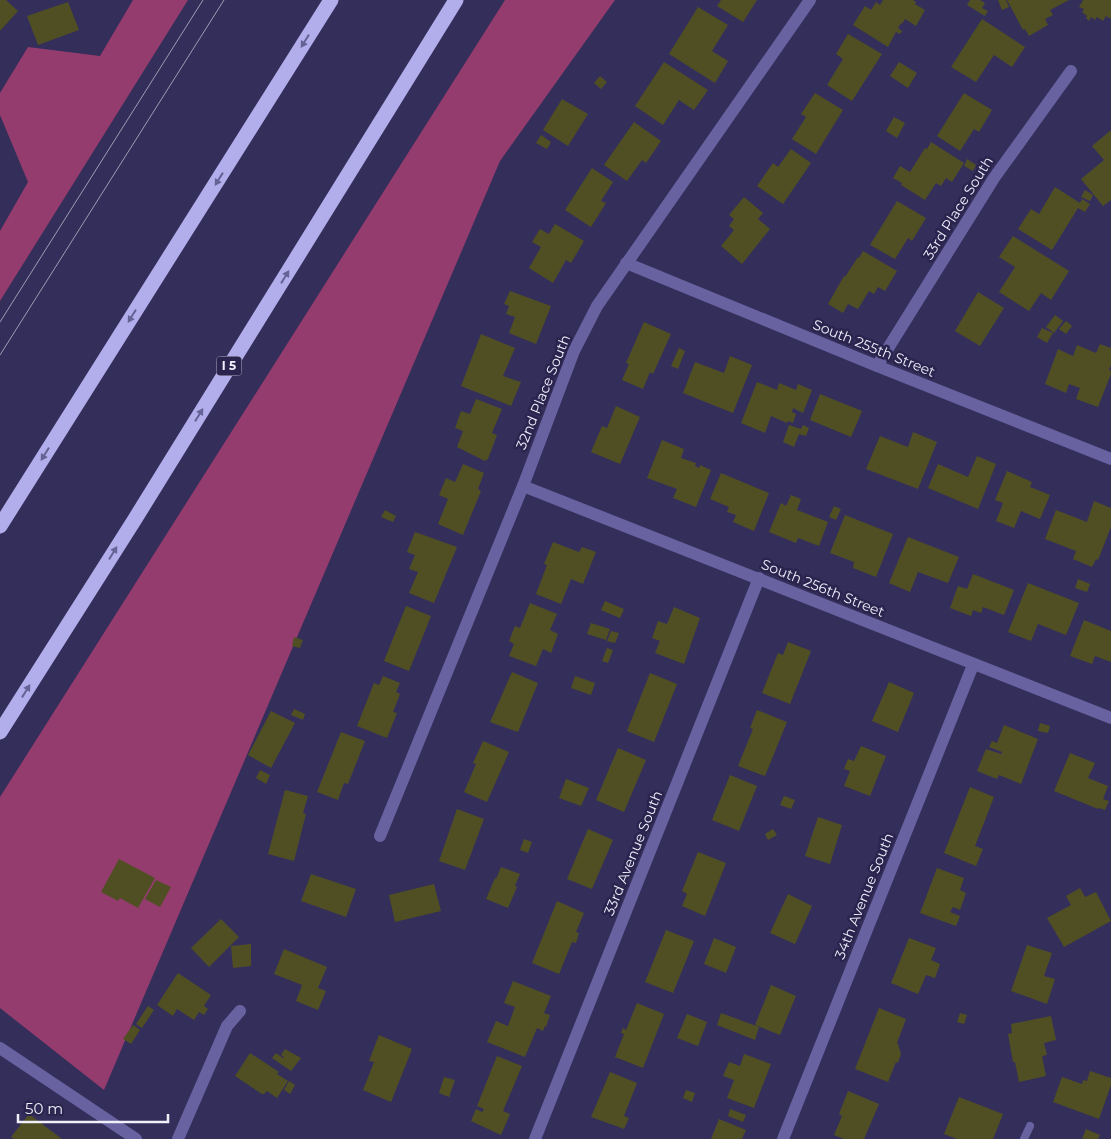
<svg xmlns="http://www.w3.org/2000/svg" width="1111" height="1139" viewBox="0 0 1111 1139" font-family="Montserrat,sans-serif">
  <style>
    .green { fill: #943c6e }
    .building { fill: #504f24 }
    .lines { fill: none; stroke-linecap: round; stroke-linejoin: round }
    .service { stroke: #6962a1; stroke-width: 8 }
    .minor { stroke: #6962a1; stroke-width: 12 }
    .motorway { stroke: #b2adeb; stroke-width: 15 }
    .tram { stroke: #9e9bb4; stroke-width: 1 }
    .oneway { fill: #676295 }
    .labels { text-anchor: middle; stroke-width: 5; stroke-linejoin: round; paint-order: stroke }
    .shield { fill: #2a244f; stroke: #b5b3c7; stroke-width: 1 }
    .shield-label { font-size: 12px; font-weight: bold; fill: #f0f0fb }
    .street-label { font-size: 14px; fill: #f0f0fb; stroke: #2a244f }
  </style>
  <rect width="100%" height="100%" fill="#342e5a"/>
  <g class="green">
    <path d="M133,0H188L0,301V231L28,182L0,115V93L28,47L100,56Z"/>
    <path d="M505,0H615L500,161L104,1090L0,1008V797Z"/>
  </g>
  <g class="building">
    <path d="M0,0H6L18,11L0,31Z"/>
    <path d="M721,0H757L743,22L717,6Z"/>
    <path d="M883,0H913L916,2L915,4L925,10L916,26L905,19L902,24L901,23L898,28L902,31L900,34L896,32L888,47L853,25L865,6L871,10L876,2L880,5Z"/>
    <path d="M970,0H980L985,3L982,8L988,11L985,16L967,5Z"/>
    <path d="M998,0H1006L1009,7L1002,10Z"/>
    <path d="M1007,0H1069L1050,10L1053,15L1045,19L1048,25L1029,36L1025,29L1023,30Z"/>
    <path d="M1083,0H1111V19L1106,16L1103,21L1097,17L1095,20L1091,17L1089,21L1086,18L1087,16L1082,12L1084,9L1079,7Z"/>
    <path d="M68,2L79,30L38,45L27,16Z"/>
    <path d="M698,7L728,25L712,51L728,61L715,83L669,54Z"/>
    <path d="M982,19L1025,47L1012,67L994,55L976,82L951,67Z"/>
    <path d="M848,34L882,54L852,101L827,85L843,59L836,54Z"/>
    <path d="M664,62L708,90L694,110L679,100L663,125L635,106Z"/>
    <path d="M899,62L917,73L908,88L890,76Z"/>
    <path d="M600,76L607,82L601,89L594,83Z"/>
    <path d="M815,93L843,110L816,154L792,139L806,117L801,114Z"/>
    <path d="M964,93L992,110L979,132L974,129L960,151L937,136Z"/>
    <path d="M562,99L588,114L568,146L543,130Z"/>
    <path d="M894,117L905,123L897,138L886,131Z"/>
    <path d="M634,122L661,141L646,163L642,160L627,181L604,165Z"/>
    <path d="M1111,130V200L1103,206L1081,179L1104,160L1092,146Z"/>
    <path d="M541,135L551,142L547,149L536,143Z"/>
    <path d="M931,142L964,163L952,182L946,178L941,186L936,183L925,200L901,185L902,183L893,178L900,166L910,172L925,148L927,149Z"/>
    <path d="M791,149L811,163L783,204L757,186L773,163L778,167Z"/>
    <path d="M967,159L976,165L973,171L964,166Z"/>
    <path d="M592,168L613,182L601,201L606,203L591,227L565,210Z"/>
    <path d="M1055,187L1080,203L1082,199L1090,204L1085,212L1078,208L1052,250L1018,229L1031,209L1039,214Z"/>
    <path d="M1085,190L1093,195L1090,201L1081,197Z"/>
    <path d="M744,197L763,213L758,219L770,229L742,264L721,246L734,230L729,226L734,219L729,215Z"/>
    <path d="M897,201L926,218L912,241L908,238L895,259L870,245Z"/>
    <path d="M555,224L584,241L571,263L566,260L553,283L529,268L541,247L532,242L540,229L549,234Z"/>
    <path d="M1013,236L1069,271L1051,300L1041,293L1029,311L999,292L1015,267L999,257Z"/>
    <path d="M863,251L897,271L885,291L878,287L874,294L869,291L858,309L848,304L843,313L828,304L844,276L845,277L858,257L859,258Z"/>
    <path d="M510,291L551,306L536,344L509,333L515,317L506,314L509,306L504,304Z"/>
    <path d="M978,292L1004,308L980,346L955,331Z"/>
    <path d="M1055,315L1063,321L1054,333L1046,327Z"/>
    <path d="M1066,321L1072,326L1066,334L1059,329Z"/>
    <path d="M644,322L671,334L653,374L650,372L643,389L622,380L629,364L626,363Z"/>
    <path d="M1042,328L1053,333L1047,343L1037,337Z"/>
    <path d="M481,334L515,348L503,376L521,382L511,406L461,386Z"/>
    <path d="M1100,344L1111,348V365L1109,370L1111,371V374L1098,407L1076,399L1080,388L1069,384L1066,393L1045,384L1058,349L1073,356L1077,345L1096,353Z"/>
    <path d="M679,348L685,351L678,369L671,366Z"/>
    <path d="M730,356L752,365L733,413L683,393L695,362L724,373Z"/>
    <path d="M757,382L777,390L779,383L796,390L798,384L812,390L803,413L793,408L792,412L796,414L793,423L788,421L787,423L771,416L765,433L741,423Z"/>
    <path d="M820,394L862,411L851,437L810,420Z"/>
    <path d="M476,399L502,409L492,433L497,435L488,459L485,461L457,447L463,431L455,428L461,411L470,414Z"/>
    <path d="M616,406L640,417L620,464L591,452L602,426L607,428Z"/>
    <path d="M789,425L801,429L803,425L809,428L806,436L799,434L794,447L783,442Z"/>
    <path d="M913,432L937,442L918,489L866,469L880,436L908,447Z"/>
    <path d="M662,440L684,449L681,458L696,463L695,466L699,468L700,465L711,470L696,507L673,498L677,489L647,478Z"/>
    <path d="M977,456L996,464L978,509L928,488L938,464L968,477Z"/>
    <path d="M463,464L484,473L478,489L481,491L463,535L438,524L448,499L439,495L446,478L455,482Z"/>
    <path d="M1007,471L1032,482L1030,487L1050,495L1040,519L1021,511L1014,528L996,521L1003,503L995,500Z"/>
    <path d="M721,473L769,493L754,531L733,522L736,515L727,512L729,507L710,499Z"/>
    <path d="M791,495L801,499L797,510L828,522L819,546L798,538L796,543L769,532L781,503L786,506Z"/>
    <path d="M1094,501L1111,508V527L1098,560L1096,559L1092,567L1073,559L1076,551L1045,539L1056,510L1087,522Z"/>
    <path d="M834,506L841,509L836,520L829,517Z"/>
    <path d="M385,510L396,516L393,522L381,517Z"/>
    <path d="M845,515L893,534L876,577L853,568L854,562L830,553Z"/>
    <path d="M415,532L457,547L434,603L409,593L418,572L409,569L415,555L407,552Z"/>
    <path d="M908,537L959,557L948,583L918,572L910,592L889,583Z"/>
    <path d="M553,542L579,552L582,547L596,552L583,584L571,579L561,604L536,594L547,565L544,564Z"/>
    <path d="M973,574L1014,590L1004,615L983,607L981,613L973,610L971,616L950,608L958,586L967,589Z"/>
    <path d="M1078,579L1090,584L1087,592L1075,588Z"/>
    <path d="M1028,583L1079,603L1066,635L1038,624L1031,641L1008,632Z"/>
    <path d="M605,601L624,609L620,618L601,610Z"/>
    <path d="M530,603L557,614L550,630L558,634L551,653L543,649L536,666L509,656L514,644L509,641L515,626L520,628Z"/>
    <path d="M406,606L431,616L409,671L384,661Z"/>
    <path d="M674,607L700,618L684,664L655,653L660,641L652,638L658,621L667,624Z"/>
    <path d="M1084,620L1111,631V662L1095,656L1092,664L1070,656Z"/>
    <path d="M591,623L610,629L606,640L587,634Z"/>
    <path d="M611,631L619,633L615,643L607,641Z"/>
    <path d="M294,637L303,640L300,648L292,646Z"/>
    <path d="M788,642L811,651L790,704L762,693L778,653L783,655Z"/>
    <path d="M607,648L613,650L608,663L602,661Z"/>
    <path d="M512,672L538,683L518,732L490,722Z"/>
    <path d="M650,673L677,684L654,742L627,731Z"/>
    <path d="M383,676L400,683L396,692L400,694L393,712L397,713L387,738L357,726L374,683L379,685Z"/>
    <path d="M575,676L595,683L591,695L571,688Z"/>
    <path d="M889,682L914,693L898,732L872,721Z"/>
    <path d="M294,709L305,714L303,720L291,715Z"/>
    <path d="M757,710L787,722L765,776L738,766L753,729L750,728Z"/>
    <path d="M271,711L295,723L271,768L248,755Z"/>
    <path d="M1040,723L1050,726L1048,733L1038,731Z"/>
    <path d="M1004,725L1038,739L1021,784L999,775L997,779L977,771L986,749L1001,754L1002,752L989,747L992,741L997,743Z"/>
    <path d="M341,732L365,741L348,784L344,783L338,800L317,792Z"/>
    <path d="M483,741L509,752L487,802L464,792L476,764L473,763Z"/>
    <path d="M861,746L886,756L870,796L844,786L850,771L844,769L848,759L854,761Z"/>
    <path d="M618,748L646,760L624,812L596,800Z"/>
    <path d="M1070,753L1095,763L1088,778L1108,786L1103,799L1109,801L1105,810L1099,808L1098,809L1054,791Z"/>
    <path d="M260,770L270,775L266,784L256,778Z"/>
    <path d="M730,775L757,786L739,831L712,820Z"/>
    <path d="M566,779L589,788L581,806L559,798Z"/>
    <path d="M970,787L994,797L975,846L983,849L976,866L944,853Z"/>
    <path d="M285,790L308,796L303,813L306,814L294,861L268,854Z"/>
    <path d="M784,796L795,800L791,809L780,805Z"/>
    <path d="M457,809L484,819L465,870L439,861Z"/>
    <path d="M818,817L842,825L830,864L805,856Z"/>
    <path d="M588,829L613,840L592,889L567,879Z"/>
    <path d="M773,829L777,835L768,840L765,834Z"/>
    <path d="M524,839L532,842L528,853L520,850Z"/>
    <path d="M698,852L726,863L705,916L682,906L687,894L682,891Z"/>
    <path d="M119,859L155,878L138,908L120,898L118,901L101,892Z"/>
    <path d="M501,867L520,874L515,886L517,887L508,908L486,899L495,878L496,879Z"/>
    <path d="M937,868L964,878L960,890L966,893L960,910L953,907L950,912L960,916L956,926L920,913Z"/>
    <path d="M311,874L356,889L346,917L301,901Z"/>
    <path d="M156,880L171,887L160,907L145,899Z"/>
    <path d="M434,884L441,911L395,922L389,895Z"/>
    <path d="M1080,888L1085,897L1096,892L1111,921L1064,947L1047,918L1071,905L1066,896Z"/>
    <path d="M788,894L812,906L795,944L770,933Z"/>
    <path d="M557,901L584,913L576,932L579,933L576,943L572,942L559,974L532,963Z"/>
    <path d="M221,919L239,937L209,967L191,948Z"/>
    <path d="M666,930L694,941L673,993L645,982Z"/>
    <path d="M714,938L736,947L726,973L704,964Z"/>
    <path d="M909,938L936,948L931,960L940,964L935,978L926,975L918,994L891,983Z"/>
    <path d="M251,944V966L233,968L231,946Z"/>
    <path d="M1027,945L1052,953L1044,976L1055,979L1047,1004L1011,991Z"/>
    <path d="M284,949L327,967L318,988L326,991L318,1010L296,1001L302,985L274,974Z"/>
    <path d="M178,973L211,995L204,1006L208,1009L204,1015L199,1012L194,1020L177,1009L173,1016L157,1005Z"/>
    <path d="M513,981L551,996L544,1013L550,1015L546,1027L545,1026L543,1031L537,1028L525,1057L487,1042L496,1021L508,1026L515,1007L504,1003Z"/>
    <path d="M771,985L796,996L780,1035L755,1025Z"/>
    <path d="M637,1003L664,1014L643,1068L615,1057L624,1034L621,1033L623,1028L626,1030Z"/>
    <path d="M148,1006L154,1010L142,1028L136,1024Z"/>
    <path d="M879,1008L906,1019L897,1043L898,1044L901,1054L898,1063L896,1062L888,1082L855,1069Z"/>
    <path d="M721,1013L759,1027L755,1040L717,1025Z"/>
    <path d="M960,1013L967,1015L964,1024L957,1022Z"/>
    <path d="M687,1014L707,1022L698,1046L677,1038Z"/>
    <path d="M1051,1016L1056,1040L1044,1043L1047,1055L1042,1056L1046,1076L1019,1082L1015,1062H1013L1008,1034L1012,1033L1011,1024Z"/>
    <path d="M133,1025L140,1030L131,1044L123,1039Z"/>
    <path d="M379,1035L412,1049L391,1102L363,1090L374,1062L369,1061Z"/>
    <path d="M285,1049L301,1058L291,1071L272,1058L276,1053L283,1058L284,1057L281,1055Z"/>
    <path d="M250,1053L279,1072L277,1074L288,1081L277,1098L267,1091L264,1094H262L235,1076Z"/>
    <path d="M744,1054L771,1064L754,1108L727,1098L734,1080L723,1076L729,1062L740,1066Z"/>
    <path d="M497,1056L522,1066L503,1111L510,1114L501,1135L471,1121L476,1109L482,1112L484,1109L477,1106Z"/>
    <path d="M1090,1071L1111,1078V1085L1099,1119L1053,1102L1062,1077L1082,1084L1083,1080L1087,1081Z"/>
    <path d="M610,1072L637,1083L624,1116L629,1118L624,1129L591,1117Z"/>
    <path d="M444,1077L455,1080L449,1097L439,1093Z"/>
    <path d="M289,1081L295,1085L290,1094L284,1090Z"/>
    <path d="M686,1090L695,1093L692,1102L683,1098Z"/>
    <path d="M848,1091L879,1104L864,1139H844L834,1135L842,1116L839,1114Z"/>
    <path d="M959,1097L1003,1114L993,1139H957L944,1134Z"/>
    <path d="M730,1109L746,1115L743,1122L728,1116Z"/>
    <path d="M29,1114L62,1139H14L11,1137Z"/>
    <path d="M719,1119L746,1130L742,1139H711Z"/>
    <path d="M1086,1129L1100,1135L1098,1139H1082Z"/>
  </g>
  <g class="lines">
    <path class="service" d="M1024,1139L1030,1126"/>
    <g class="minor">
      <path d="M626,263L877,366L1111,459"/>
      <path d="M877,366L994,178L1071,71"/>
      <path d="M523,486C719,562 915,642 1111,718"/>
      <path d="M380,836L523,486L574,351L597,306L810,0"/>
      <path d="M0,1048L136,1139"/>
      <path d="M178,1139L227,1026L240,1011"/>
      <path d="M535,1139L759,578"/>
      <path d="M783,1139L973,665"/>
    </g>
    <g class="motorway">
      <path d="M0,526L331,0"/>
      <path d="M0,732L135,519L456,0"/>
    </g>
    <g class="tram">
      <path d="M0,322L203,0"/>
      <path d="M0,355L224,0"/>
    </g>
  </g>
  <defs><path id="oneway-solid" d="M-6-.8H1V-3.2L6.5 0L1 3.2V.8H-6Z" transform="scale(1.25)"/></defs>
  <g class="oneway">
    <use href="#oneway-solid" transform="translate(305 41) rotate(122)"/>
    <use href="#oneway-solid" transform="translate(219 179) rotate(122)"/>
    <use href="#oneway-solid" transform="translate(285 277) rotate(-58)"/>
    <use href="#oneway-solid" transform="translate(132 316) rotate(122)"/>
    <use href="#oneway-solid" transform="translate(199 415) rotate(-58)"/>
    <use href="#oneway-solid" transform="translate(45 454) rotate(122)"/>
    <use href="#oneway-solid" transform="translate(113 553) rotate(-58)"/>
    <use href="#oneway-solid" transform="translate(26 691) rotate(-58)"/>
  </g>
  <g class="labels">
    <rect class="shield" x="216.5" y="356.5" width="25" height="19" rx="4"/>
    <g class="shield-label">
      <text x="229" y="370">I 5</text>
    </g>
    <g class="street-label">
      <text transform="translate(958 208) rotate(-58)" y="5">33rd Place South</text>
      <text transform="translate(874 348) rotate(22)" y="5">South 255th Street</text>
      <text transform="translate(543 392) rotate(-68)" y="5">32nd Place South</text>
      <text transform="translate(823 588) rotate(22)" y="5">South 256th Street</text>
      <text transform="translate(633 853) rotate(-68)" y="5">33rd Avenue South</text>
      <text transform="translate(864 896) rotate(-68)" y="5">34th Avenue South</text>
    </g>
  </g>
  <path d="M18 1114v8h150v-8" fill="none" stroke="#f0f0fb" stroke-width="2.5"/>
  <text x="25" y="1114" font-size="15" fill="#f0f0fb" stroke="#2a244f" stroke-width="4" paint-order="stroke">50 m</text>
</svg>
